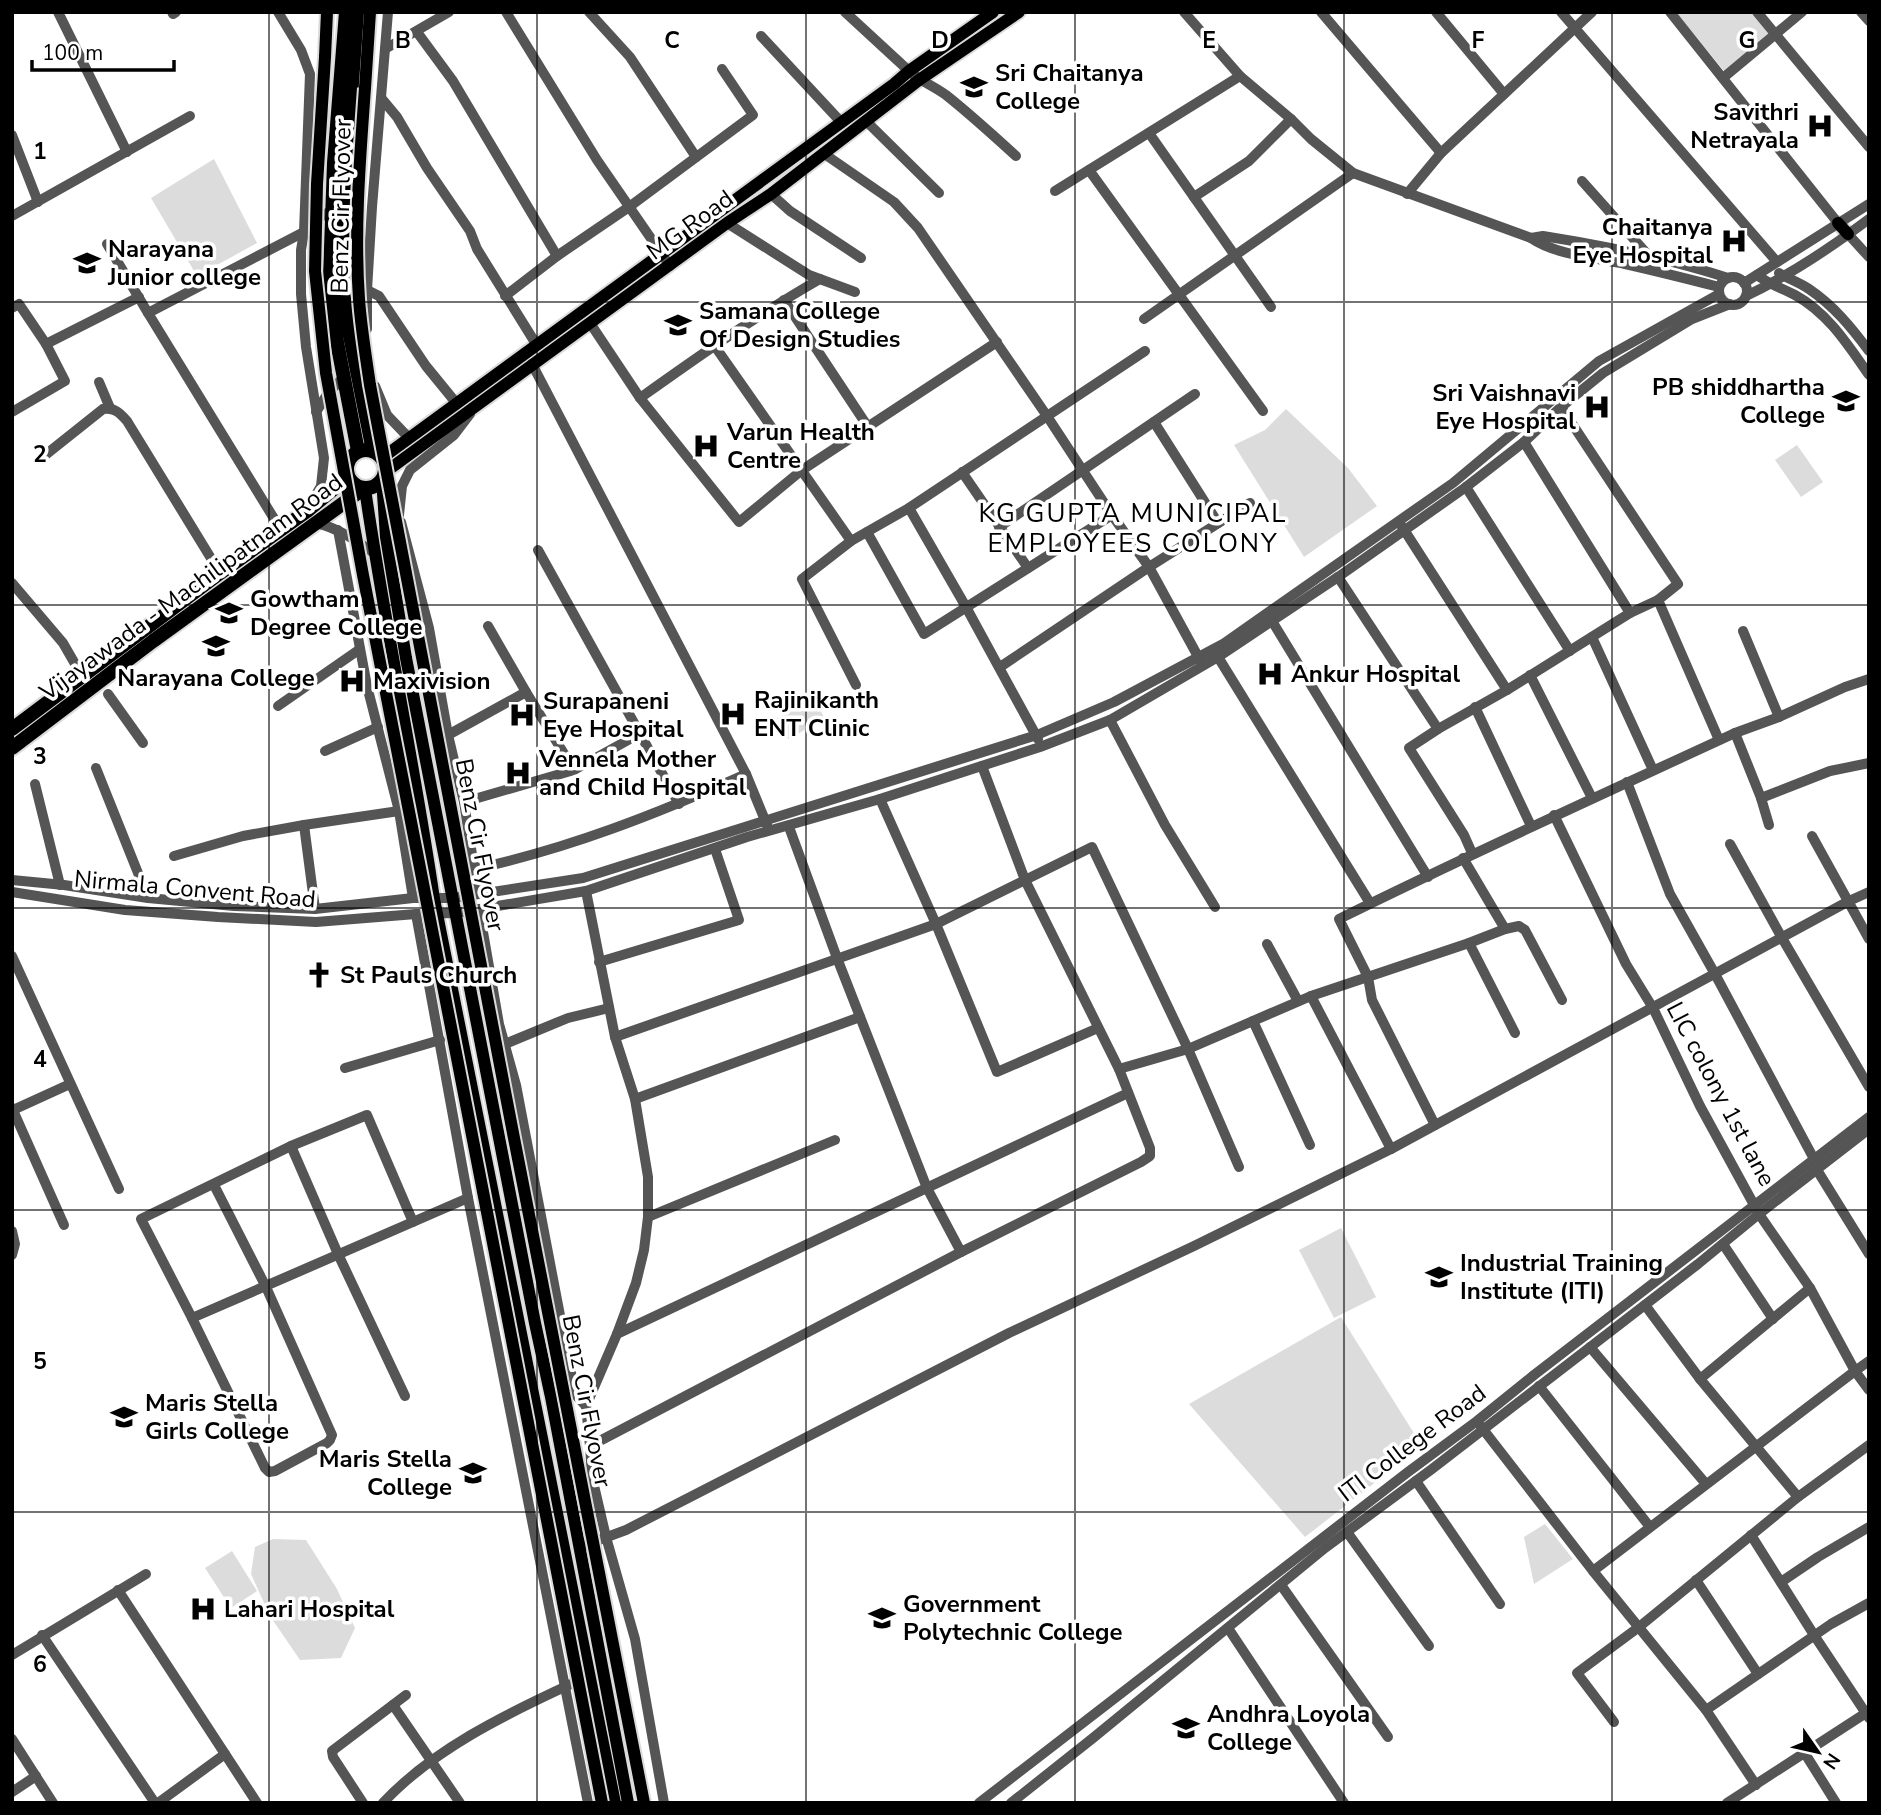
<svg xmlns="http://www.w3.org/2000/svg" width="1881" height="1815" viewBox="0 0 1881 1815" font-family="'Nunito Sans',sans-serif">
  <style>
    .green { fill: #dcdcdc }
    .lines { fill: none; stroke-linecap: round; stroke-linejoin: round }
    .major-casing { stroke: #dbdbdb; stroke-width: 16 }
    .highway-casing { stroke: #dbdbdb; stroke-width: 18 }
    .minor { stroke: #555; stroke-width: 10 }
    .major { stroke: #000; stroke-width: 12 }
    .highway { stroke: #000; stroke-width: 14 }
    .major-bridge-casing { stroke: #dbdbdb; stroke-width: 16; stroke-linecap: butt }
    .major-bridge { stroke: #000; stroke-width: 12 }
    .grid { fill: none; stroke: #000; stroke-width: 2; stroke-opacity: 0.55 }
    .labels { text-anchor: middle; stroke-width: 7; stroke-linejoin: round; paint-order: stroke }
    .poi-label { font-size: 24px; font-weight: bold; fill: #000; stroke: #fff; text-anchor: start }
    .street-label { font-size: 24px; fill: #000; stroke: #fff }
    .neighbourhood-label { font-size: 26px; letter-spacing: 2px; fill: #000; stroke: #fff }
    .grid-label { font-size: 23px; text-anchor: middle; font-weight: bold; fill: #000; stroke: #fff; stroke-width: 7; stroke-linejoin: round; paint-order: stroke }
  </style>
  <rect width="100%" height="100%" fill="#fff"/>
  <g class="green">
    <path d="M1676,12H1750L1770,35L1725,72Z"/>
    <path d="M214,159L257,243L197,276L151,198Z"/>
    <path d="M1286,409L1348,468L1377,506L1304,557L1234,445L1265,430Z"/>
    <path d="M1797,445L1823,482L1801,497L1775,460Z"/>
    <path d="M814,698L825,719L788,739L777,718Z"/>
    <path d="M1341,1228L1376,1297L1334,1318L1299,1250Z"/>
    <path d="M1341,1317L1422,1446L1305,1537L1189,1404Z"/>
    <path d="M1545,1524L1573,1559L1534,1584L1524,1537Z"/>
    <path d="M273,1539L306,1540L337,1589L355,1628L341,1658L300,1660L270,1616L251,1574L255,1547Z"/>
    <path d="M232,1551L257,1591L231,1608L205,1568Z"/>
  </g>
  <g class="lines">
    <g class="major-casing">
      <g id="major">
        <path d="M325,57L327,12"/>
        <path d="M365,88L370,12"/>
        <path d="M1838,223L1848,234"/>
        <path d="M382,458L894,84L909,71L993,12"/>
        <path d="M384,473L727,223L771,194L919,80L1019,12"/>
        <path d="M382,479L386,537L406,658L535,1323L551,1397L628,1803"/>
        <path d="M365,489C385,626 414,762 434,899L615,1803"/>
      </g>
    </g>
    <g class="highway-casing">
      <g id="highway">
        <path d="M346,12L334,163L330,277L337,342L358,451"/>
        <path d="M357,12L346,168L342,285L349,331L373,451"/>
        <circle cx="366" cy="469" r="19"/>
        <path d="M12,729L220,573L307,511L348,477"/>
        <path d="M12,748L153,641L363,489"/>
      </g>
    </g>
    <g class="minor">
      <path d="M58,12L127,152"/>
      <path d="M172,12L173,14L176,12"/>
      <path d="M278,12L301,50L310,74L304,232L148,313L281,530"/>
      <path d="M506,12L597,160L670,266"/>
      <path d="M589,12L630,57L696,157"/>
      <path d="M845,12L909,71C920,81 934,86 946,95C970,114 993,135 1016,156"/>
      <path d="M1184,12L1240,76L1291,119L1311,139L1353,173L1531,238C1556,255 1596,258 1625,264C1656,271 1688,279 1719,287"/>
      <path d="M1321,12L1441,153"/>
      <path d="M1436,12L1504,94"/>
      <path d="M1561,12L1777,262"/>
      <path d="M1670,12L1838,223"/>
      <path d="M1757,12L1869,147"/>
      <path d="M1861,12L1869,21"/>
      <path d="M417,32L453,81L557,256"/>
      <path d="M761,36L841,122"/>
      <path d="M385,49L449,12"/>
      <path d="M1723,78L1802,12"/>
      <path d="M382,99L397,117L427,168L470,231L477,249L536,344"/>
      <path d="M866,121L939,193"/>
      <path d="M1149,133L1271,307"/>
      <path d="M12,135L38,202"/>
      <path d="M823,153L894,202L918,228L1047,416L1112,515L1149,567L1201,662"/>
      <path d="M1089,170L1263,411"/>
      <path d="M1582,181L1649,256"/>
      <path d="M1055,191L1240,76"/>
      <path d="M771,194L790,211L861,258"/>
      <path d="M1407,194L1441,153L1592,12"/>
      <path d="M1194,197L1249,161L1291,119"/>
      <path d="M12,216L190,116"/>
      <path d="M727,223L809,275L855,292"/>
      <path d="M1848,234L1869,257"/>
      <path d="M1531,238L1543,236C1606,246 1667,258 1728,278"/>
      <path d="M107,244L148,313"/>
      <path d="M1779,273C1789,279 1800,283 1809,289C1834,306 1851,327 1869,351"/>
      <path d="M1757,275C1770,285 1782,288 1795,295C1828,313 1848,345 1869,375"/>
      <circle cx="1733" cy="291" r="14"/>
      <path d="M1744,283L1869,204"/>
      <path d="M367,290L379,296L426,366L457,404"/>
      <path d="M505,296L557,256L629,207L753,115L722,69"/>
      <path d="M1746,296C1786,277 1833,246 1869,219"/>
      <path d="M784,300L868,427"/>
      <path d="M12,308L19,304L46,344L65,381L12,412"/>
      <path d="M1144,319L1353,173"/>
      <path d="M590,323L640,398L739,522L802,470L997,342"/>
      <path d="M367,329V290L372,207L388,12"/>
      <path d="M46,344L139,297"/>
      <path d="M714,345L851,541"/>
      <path d="M532,364L746,774L767,825"/>
      <path d="M99,382L110,408"/>
      <path d="M375,386L387,415L409,438"/>
      <path d="M640,398C699,356 757,315 820,279"/>
      <path d="M316,412L328,393L343,378"/>
      <path d="M1154,422L1218,523"/>
      <path d="M1524,442L1630,613"/>
      <path d="M44,456L103,409C114,407 120,413 127,421L220,573"/>
      <path d="M962,472L1028,568"/>
      <path d="M1466,487L1570,651"/>
      <path d="M310,505L321,486L324,458L306,347L301,294V250L304,232L308,225L332,210"/>
      <path d="M909,508L966,607L1038,739"/>
      <path d="M396,520L399,515L402,486L410,470L454,435L470,414"/>
      <path d="M401,522L429,628L448,735L464,802L478,894"/>
      <path d="M316,523C338,528 355,540 374,553"/>
      <path d="M1401,525L1507,690"/>
      <path d="M999,527L1195,394"/>
      <path d="M338,530L367,686L399,811L413,898"/>
      <path d="M867,532L924,634L1112,515"/>
      <path d="M538,550L679,804"/>
      <path d="M1338,577L1438,729L1507,690L1630,613L1658,600L1678,584L1561,407"/>
      <path d="M12,583L63,643L82,676"/>
      <path d="M1658,600L1719,740"/>
      <path d="M1272,621L1428,877"/>
      <path d="M488,626L526,692L574,770"/>
      <path d="M1743,631L1779,717"/>
      <path d="M1592,637L1653,770"/>
      <path d="M1218,657L1370,903"/>
      <path d="M1000,667L1149,567L1250,503"/>
      <path d="M1530,675L1592,798"/>
      <path d="M856,685L802,579L851,541L909,508L1145,351"/>
      <path d="M108,694L143,743"/>
      <path d="M278,706L360,649"/>
      <path d="M1475,707L1531,826"/>
      <path d="M1110,720L1165,825L1215,907"/>
      <path d="M1438,729L1409,748L1464,835L1472,853"/>
      <path d="M1735,733L1761,798L1769,825"/>
      <path d="M448,735L526,692"/>
      <path d="M325,751L378,727"/>
      <path d="M96,768L148,898"/>
      <path d="M1627,782L1670,894L1715,974L1814,1159"/>
      <path d="M35,784L60,885"/>
      <path d="M1761,798L1830,771L1869,763"/>
      <path d="M880,799L936,924L997,1072L1098,1028"/>
      <path d="M464,802L574,770L639,734"/>
      <path d="M1554,815L1626,964L1653,1008L1700,1106L1759,1214L1810,1288L1855,1371L1869,1361"/>
      <path d="M304,825L315,909"/>
      <path d="M789,827L837,958L927,1188L961,1252"/>
      <path d="M1812,836L1869,939"/>
      <path d="M1730,844L1782,938L1869,1087"/>
      <path d="M174,856L243,836L304,825L399,811"/>
      <path d="M1463,858L1505,929"/>
      <path d="M474,869C568,849 659,813 746,774"/>
      <path d="M12,880L64,885L148,898L234,906L315,909L413,898H453L583,878L1037,735L1114,702L1223,644L1453,483L1599,361L1719,294"/>
      <path d="M586,891L615,1037L635,1099L648,1177V1217L644,1250L636,1283L617,1334L586,1406L590,1446L592,1477L606,1537L635,1639L664,1803"/>
      <path d="M12,892L125,910L218,917L316,922L416,914L456,913L586,891L747,837L880,799L1040,747L1110,720L1218,657L1338,577L1466,487L1524,442L1561,407L1603,373L1692,319L1730,304"/>
      <path d="M479,909L499,1024L516,1085L575,1394L586,1406"/>
      <path d="M416,914L468,1198L588,1803"/>
      <path d="M1469,943L1515,1033"/>
      <path d="M1267,944L1298,1001"/>
      <path d="M12,956L119,1189"/>
      <path d="M599,962L739,920L715,849"/>
      <path d="M1311,996L1391,1149"/>
      <path d="M1253,1021L1310,1145"/>
      <path d="M615,1037L936,924L1092,847L1188,1049L1239,1167"/>
      <path d="M505,1044L568,1018L609,1008"/>
      <path d="M345,1068L440,1040"/>
      <path d="M1119,1069L1188,1049L1311,996L1469,943L1505,929L1519,926L1525,930L1562,1000"/>
      <path d="M635,1099L860,1017"/>
      <path d="M12,1108L64,1225"/>
      <path d="M13,1110L70,1084"/>
      <path d="M1435,1125L1372,1000L1368,977L1339,919C1470,854 1603,794 1735,733L1779,717L1845,687L1869,679"/>
      <path d="M291,1146L338,1254L405,1396"/>
      <path d="M1817,1170L1869,1254"/>
      <path d="M214,1185L266,1287L332,1435L330,1440L327,1443L275,1471L269,1472L265,1468L192,1318L141,1219L291,1146L367,1115L413,1222"/>
      <path d="M648,1217L835,1140"/>
      <path d="M12,1231L15,1244L12,1255"/>
      <path d="M1723,1244L1773,1319"/>
      <path d="M1645,1305L1700,1379L1798,1497"/>
      <path d="M192,1318L468,1198"/>
      <path d="M617,1334L1128,1093"/>
      <path d="M1590,1347L1706,1484"/>
      <path d="M1700,1379L1810,1288"/>
      <path d="M1539,1386L1650,1527"/>
      <path d="M1479,1424L1593,1571L1706,1710L1756,1785"/>
      <path d="M590,1446L961,1252L1141,1162L1150,1156V1148L1119,1069L1025,880L982,766"/>
      <path d="M1416,1481L1500,1604"/>
      <path d="M1347,1532L1429,1646"/>
      <path d="M1751,1535L1814,1635L1869,1718"/>
      <path d="M580,1547L626,1530L1009,1333L1194,1246L1391,1149L1849,901L1869,892"/>
      <path d="M1593,1571L1855,1371L1869,1390"/>
      <path d="M1696,1580L1758,1674"/>
      <path d="M1781,1582L1818,1557L1869,1527"/>
      <path d="M1281,1585L1388,1737"/>
      <path d="M118,1590L257,1803"/>
      <path d="M1228,1628L1344,1803"/>
      <path d="M42,1635L155,1803"/>
      <path d="M12,1655L146,1574"/>
      <path d="M393,1705L460,1803"/>
      <path d="M1706,1710L1831,1624L1869,1603"/>
      <path d="M1614,1722L1577,1673L1639,1627L1798,1497L1869,1445"/>
      <path d="M12,1739L53,1803"/>
      <path d="M1804,1752L1836,1803"/>
      <path d="M12,1792L36,1776"/>
      <path d="M158,1803L225,1754"/>
      <path d="M363,1803L333,1757L332,1751L406,1695"/>
      <path d="M383,1803C432,1750 506,1714 571,1684"/>
      <path d="M979,1803L1408,1472L1477,1421L1534,1375L1869,1117"/>
      <path d="M1011,1803L1093,1738L1325,1548L1432,1469L1698,1264L1759,1214L1869,1129"/>
      <path d="M1727,1803L1869,1711"/>
    </g>
    <use href="#major" class="major"/>
    <use href="#highway" class="highway"/>
    <g class="major-bridge-casing">
      <g id="major-bridge">
        <path d="M325,57L317,184L315,271L326,373L363,575L602,1803"/>
        <path d="M365,88C360,158 354,229 359,299C361,328 366,357 370,385L513,1133L644,1803"/>
      </g>
    </g>
    <use href="#major-bridge" class="major-bridge"/>
  </g>
  <path class="grid" d="M269,12V1803M537,12V1803M806,12V1803M1075,12V1803M1344,12V1803M1612,12V1803M12,302H1869M12,605H1869M12,908H1869M12,1210H1869M12,1512H1869"/>
  <defs>
    <g id="university-bare" transform="scale(2.1)"><path d="M0-5L7-2L0 1L-7-2ZM-4 1L0 2.5L4 1V4Q0 6-4 4Z" fill="#000" stroke="#fff" stroke-width="2.5" paint-order="stroke"/></g>
    <g id="hospital-bare" transform="scale(2.1)"><path d="M-5-5h3v3.5h4V-5h3V5h-3V1.5h-4V5h-3Z" fill="#000" stroke="#fff" stroke-width="2.5" paint-order="stroke"/></g>
    <g id="church-bare" transform="scale(2.1)"><path d="M-1.2-6h2.4v3.5h3.3v2.4h-3.3V6h-2.4V-.1h-3.3v-2.4h3.3Z" fill="#000" stroke="#fff" stroke-width="2.5" paint-order="stroke"/></g>
  </defs>
  <g fill-rule="evenodd">
    <use href="#university-bare" x="974" y="87"/>
    <use href="#hospital-bare" x="1820" y="126"/>
    <use href="#hospital-bare" x="1734" y="241"/>
    <use href="#university-bare" x="87" y="263"/>
    <use href="#university-bare" x="678" y="325"/>
    <use href="#university-bare" x="1846" y="401"/>
    <use href="#hospital-bare" x="1597" y="407"/>
    <use href="#hospital-bare" x="706" y="446"/>
    <use href="#university-bare" x="229" y="613"/>
    <use href="#university-bare" x="216" y="646"/>
    <use href="#hospital-bare" x="1270" y="674"/>
    <use href="#hospital-bare" x="352" y="681"/>
    <use href="#hospital-bare" x="733" y="714"/>
    <use href="#hospital-bare" x="522" y="715"/>
    <use href="#hospital-bare" x="518" y="773"/>
    <use href="#church-bare" x="319" y="975"/>
    <use href="#university-bare" x="1439" y="1277"/>
    <use href="#university-bare" x="124" y="1417"/>
    <use href="#university-bare" x="473" y="1473"/>
    <use href="#hospital-bare" x="203" y="1609"/>
    <use href="#university-bare" x="882" y="1618"/>
    <use href="#university-bare" x="1186" y="1728"/>
  </g>
  <g class="labels">
    <g class="poi-label">
      <text x="995" y="81">Sri Chaitanya<tspan x="995" dy="28">College</tspan></text>
      <text x="1799" y="120" text-anchor="end">Savithri<tspan x="1799" dy="28">Netrayala</tspan></text>
      <text x="1713" y="235" text-anchor="end">Chaitanya<tspan x="1713" dy="28">Eye Hospital</tspan></text>
      <text x="108" y="257">Narayana<tspan x="108" dy="28">Junior college</tspan></text>
      <text x="699" y="319">Samana College<tspan x="699" dy="28">Of Design Studies</tspan></text>
      <text x="1825" y="395" text-anchor="end">PB shiddhartha<tspan x="1825" dy="28">College</tspan></text>
      <text x="1576" y="401" text-anchor="end">Sri Vaishnavi<tspan x="1576" dy="28">Eye Hospital</tspan></text>
      <text x="727" y="440">Varun Health<tspan x="727" dy="28">Centre</tspan></text>
      <text x="250" y="607">Gowtham<tspan x="250" dy="28">Degree College</tspan></text>
      <text x="1291" y="682">Ankur Hospital</text>
      <text x="216" y="686" text-anchor="middle">Narayana College</text>
      <text x="373" y="689">Maxivision</text>
      <text x="754" y="708">Rajinikanth<tspan x="754" dy="28">ENT Clinic</tspan></text>
      <text x="543" y="709">Surapaneni<tspan x="543" dy="28">Eye Hospital</tspan></text>
      <text x="539" y="767">Vennela Mother<tspan x="539" dy="28">and Child Hospital</tspan></text>
      <text x="340" y="983">St Pauls Church</text>
      <text x="1460" y="1271">Industrial Training<tspan x="1460" dy="28">Institute (ITI)</tspan></text>
      <text x="145" y="1411">Maris Stella<tspan x="145" dy="28">Girls College</tspan></text>
      <text x="452" y="1467" text-anchor="end">Maris Stella<tspan x="452" dy="28">College</tspan></text>
      <text x="903" y="1612">Government<tspan x="903" dy="28">Polytechnic College</tspan></text>
      <text x="224" y="1617">Lahari Hospital</text>
      <text x="1207" y="1722">Andhra Loyola<tspan x="1207" dy="28">College</tspan></text>
    </g>
    <g class="street-label">
      <text transform="translate(341 206) rotate(-89)" y="8">Benz Cir Flyover</text>
      <text transform="translate(690 225) rotate(-36)" y="8">MG Road</text>
      <text transform="translate(191 587) rotate(-36)" y="8">Vijayawada - Machilipatnam Road</text>
      <text transform="translate(480 845) rotate(79)" y="8">Benz Cir Flyover</text>
      <text transform="translate(195 889) rotate(5)" y="8">Nirmala Convent Road</text>
      <text transform="translate(1721 1094) rotate(62)" y="8">LIC colony 1st lane</text>
      <text transform="translate(587 1401) rotate(79)" y="8">Benz Cir Flyover</text>
      <text transform="translate(1412 1443) rotate(-37)" y="8">ITI College Road</text>
    </g>
    <g class="neighbourhood-label">
      <text x="1133" y="522">KG GUPTA MUNICIPAL<tspan x="1133" dy="30">EMPLOYEES COLONY</tspan></text>
    </g>
  </g>
  <g class="grid-label">
    <text x="403" y="48">B</text>
    <text x="672" y="48">C</text>
    <text x="940" y="48">D</text>
    <text x="1209" y="48">E</text>
    <text x="1478" y="48">F</text>
    <text x="1747" y="48">G</text>
    <text x="40" y="159">1</text>
    <text x="40" y="462">2</text>
    <text x="40" y="764">3</text>
    <text x="40" y="1067">4</text>
    <text x="40" y="1369">5</text>
    <text x="40" y="1672">6</text>
  </g>
  <rect width="1881" height="1815" fill="none" stroke="#000000" stroke-width="28"/>
  <g transform="translate(1818 1752) rotate(124)" stroke="#ffffff" stroke-width="5" paint-order="stroke">
  <path d="M0-5L12 26L0 18L-12 26Z" fill="#000000"/>
  <text y="-10" font-size="19" font-weight="bold" text-anchor="middle" fill="#000000">N</text>
  </g>
  <path d="M32 60v10h142v-10" fill="none" stroke="#000000" stroke-width="3.5"/>
  <text x="42" y="60" font-size="21" fill="#000000" stroke="#ffffff" stroke-width="5" paint-order="stroke">100 m</text>
</svg>
